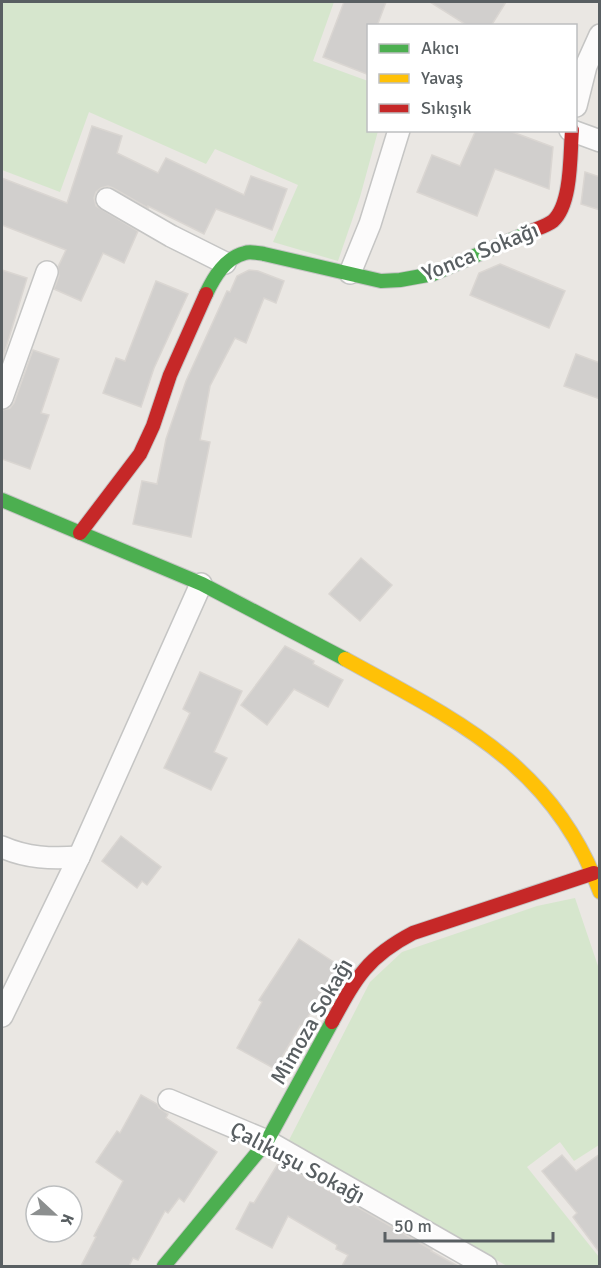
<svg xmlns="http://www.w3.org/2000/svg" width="601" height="1268" viewBox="0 0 601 1268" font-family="Signika,sans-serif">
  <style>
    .green { fill: #d6e6cd }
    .building { fill: #d1cfcd; stroke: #dad6d2; stroke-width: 1.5 }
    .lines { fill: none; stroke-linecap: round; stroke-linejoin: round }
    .street-casing { stroke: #c5c5c4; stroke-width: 24 }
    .fast-casing { stroke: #c5c5c4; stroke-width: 16 }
    .slow-casing { stroke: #c5c5c4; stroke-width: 16 }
    .jam-casing { stroke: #c5c5c4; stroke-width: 16 }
    .street { stroke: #fcfbfb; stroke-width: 21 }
    .fast { stroke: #4caf50; stroke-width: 14 }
    .slow { stroke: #ffc107; stroke-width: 14 }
    .jam { stroke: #c62828; stroke-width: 14 }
    .labels { text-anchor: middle; stroke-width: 6; stroke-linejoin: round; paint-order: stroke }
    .street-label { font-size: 22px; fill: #595f62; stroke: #fff }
  </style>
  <rect width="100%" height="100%" fill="#eae7e3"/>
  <g class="green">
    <path d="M2,2H334L313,61L368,81V130L378,131L360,197L338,261L273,242L298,185L215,149L206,164L89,112L60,192L2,170Z"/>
    <path d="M575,898L599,969V1145L574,1161L560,1142L527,1167L599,1257V1266H507L288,1142L370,982L402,952L537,906Z"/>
  </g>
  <g class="building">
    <path d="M344,2H386L377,26H369V75L323,57Z"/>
    <path d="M430,2H506L491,26H468Z"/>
    <path d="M92,126L122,136L117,153L158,173L166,158L244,195L251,176L287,189L272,230L216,209L204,234L148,206V208L113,188L108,186L101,188L96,192L94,198L96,206L138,231L124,263L103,253L81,301L54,289L59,276L58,267L66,250L2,225V178L67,203Z"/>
    <path d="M476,130H507L553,147L549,189L495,169L477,216L417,192L432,155L460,166Z"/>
    <path d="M585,172L600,177V210L581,204Z"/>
    <path d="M500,264L565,291L549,328L470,295L479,273Z"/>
    <path d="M2,270L27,278L2,361Z"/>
    <path d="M249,270L258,271L284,281L276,303L264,298L246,343L235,338L210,386L200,440L210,442L191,537L133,524L142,481L157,484L166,439L186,381L227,291L230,292L237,276Z"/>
    <path d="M156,281L188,294L154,368L141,407L103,393L116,358L125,361Z"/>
    <path d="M33,350L59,359L41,413L49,415L30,469L2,459V410L10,408L14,403Z"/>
    <path d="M576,354L600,363V399L564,386Z"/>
    <path d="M361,558L392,585L360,621L329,594Z"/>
    <path d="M285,646L314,661L313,664L343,680L328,707L294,689L267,725L241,705Z"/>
    <path d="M200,672L242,691L214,752L227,758L211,790L164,768L190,713L183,709Z"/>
    <path d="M121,836L161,867L147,885L142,881L137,888L102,861Z"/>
    <path d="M299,939L341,967L301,1027L300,1026L275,1069L237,1048L262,1002L259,1000Z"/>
    <path d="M141,1095L157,1104L159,1108L168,1114L166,1118L217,1152L184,1202L179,1198L168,1213L165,1211L138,1260L133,1258L129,1266H81L96,1237L94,1236L123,1181L96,1162L117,1131L120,1133Z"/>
    <path d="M600,1154V1253L573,1217L577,1213L542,1171L562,1155L576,1171Z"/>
    <path d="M279,1162L432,1250L431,1251L458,1266H342L348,1255L336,1249L337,1245L288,1216L272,1248L236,1229L250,1202L254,1203Z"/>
  </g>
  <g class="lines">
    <g class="street-casing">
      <g id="street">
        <path d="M576,106L586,66L600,35"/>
        <path d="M570,130L600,141"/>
        <path d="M107,199L171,236L225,263"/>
        <path d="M350,273L370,224L399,130"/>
        <path d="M2,398L47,272"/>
        <path d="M2,847C27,858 51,859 79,857"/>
        <path d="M2,1016L79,857L201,584"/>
        <path d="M169,1100L267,1141L486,1266"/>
      </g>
    </g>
    <g class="fast-casing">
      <g id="fast">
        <path d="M206,294C214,277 225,258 245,253C250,251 258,253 264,254L381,281L400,280L433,274L532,231"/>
        <path d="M2,500L202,584L345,659"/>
        <path d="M164,1266L267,1141L332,1022"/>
      </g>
    </g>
    <g class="slow-casing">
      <path id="slow" d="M345,659C456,720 554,765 600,892"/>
    </g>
    <g class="jam-casing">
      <g id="jam">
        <path d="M532,231C539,228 548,225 553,221C572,204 570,154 572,130"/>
        <path d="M80,533L140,454L153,426L170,375L206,294"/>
        <path d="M332,1022C356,978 367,957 413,933L594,873"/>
      </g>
    </g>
    <use href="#street" class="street"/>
    <use href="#fast" class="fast"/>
    <use href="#slow" class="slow"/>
    <use href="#jam" class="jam"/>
  </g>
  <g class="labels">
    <g class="street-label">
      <text transform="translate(480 251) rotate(-22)" y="8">Yonca Sokağı</text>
      <text transform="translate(311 1021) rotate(-60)" y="8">Mimoza Sokağı</text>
      <text transform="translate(298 1162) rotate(28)" y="8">Çalıkuşu Sokağı</text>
    </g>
  </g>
  <rect width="601" height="1268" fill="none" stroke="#595f62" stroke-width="6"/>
  <rect x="367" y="24" width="210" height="108" fill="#ffffff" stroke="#bdbfc0" stroke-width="1.5"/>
  <rect x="379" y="44" width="30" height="9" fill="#4caf50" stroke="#bdbfc0" stroke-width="1.5"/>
  <text x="421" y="54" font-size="18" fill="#595f62">Akıcı</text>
  <rect x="379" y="74" width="30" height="9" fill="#ffc107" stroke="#bdbfc0" stroke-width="1.5"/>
  <text x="421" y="84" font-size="18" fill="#595f62">Yavaş</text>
  <rect x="379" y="104" width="30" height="9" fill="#c62828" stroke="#bdbfc0" stroke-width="1.5"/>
  <text x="421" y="114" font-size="18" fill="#595f62">Sıkışık</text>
  <g transform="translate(54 1214) rotate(112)"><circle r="28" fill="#ffffff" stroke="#bdbfc0" stroke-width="1.5"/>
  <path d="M0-4.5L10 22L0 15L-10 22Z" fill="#8c8f8f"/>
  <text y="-9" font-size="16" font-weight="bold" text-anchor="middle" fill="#595f62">K</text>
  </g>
  <path d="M385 1232v9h168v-9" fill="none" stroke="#595f62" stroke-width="3"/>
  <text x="394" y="1232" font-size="18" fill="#595f62" stroke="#ffffff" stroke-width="4.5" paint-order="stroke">50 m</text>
</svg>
